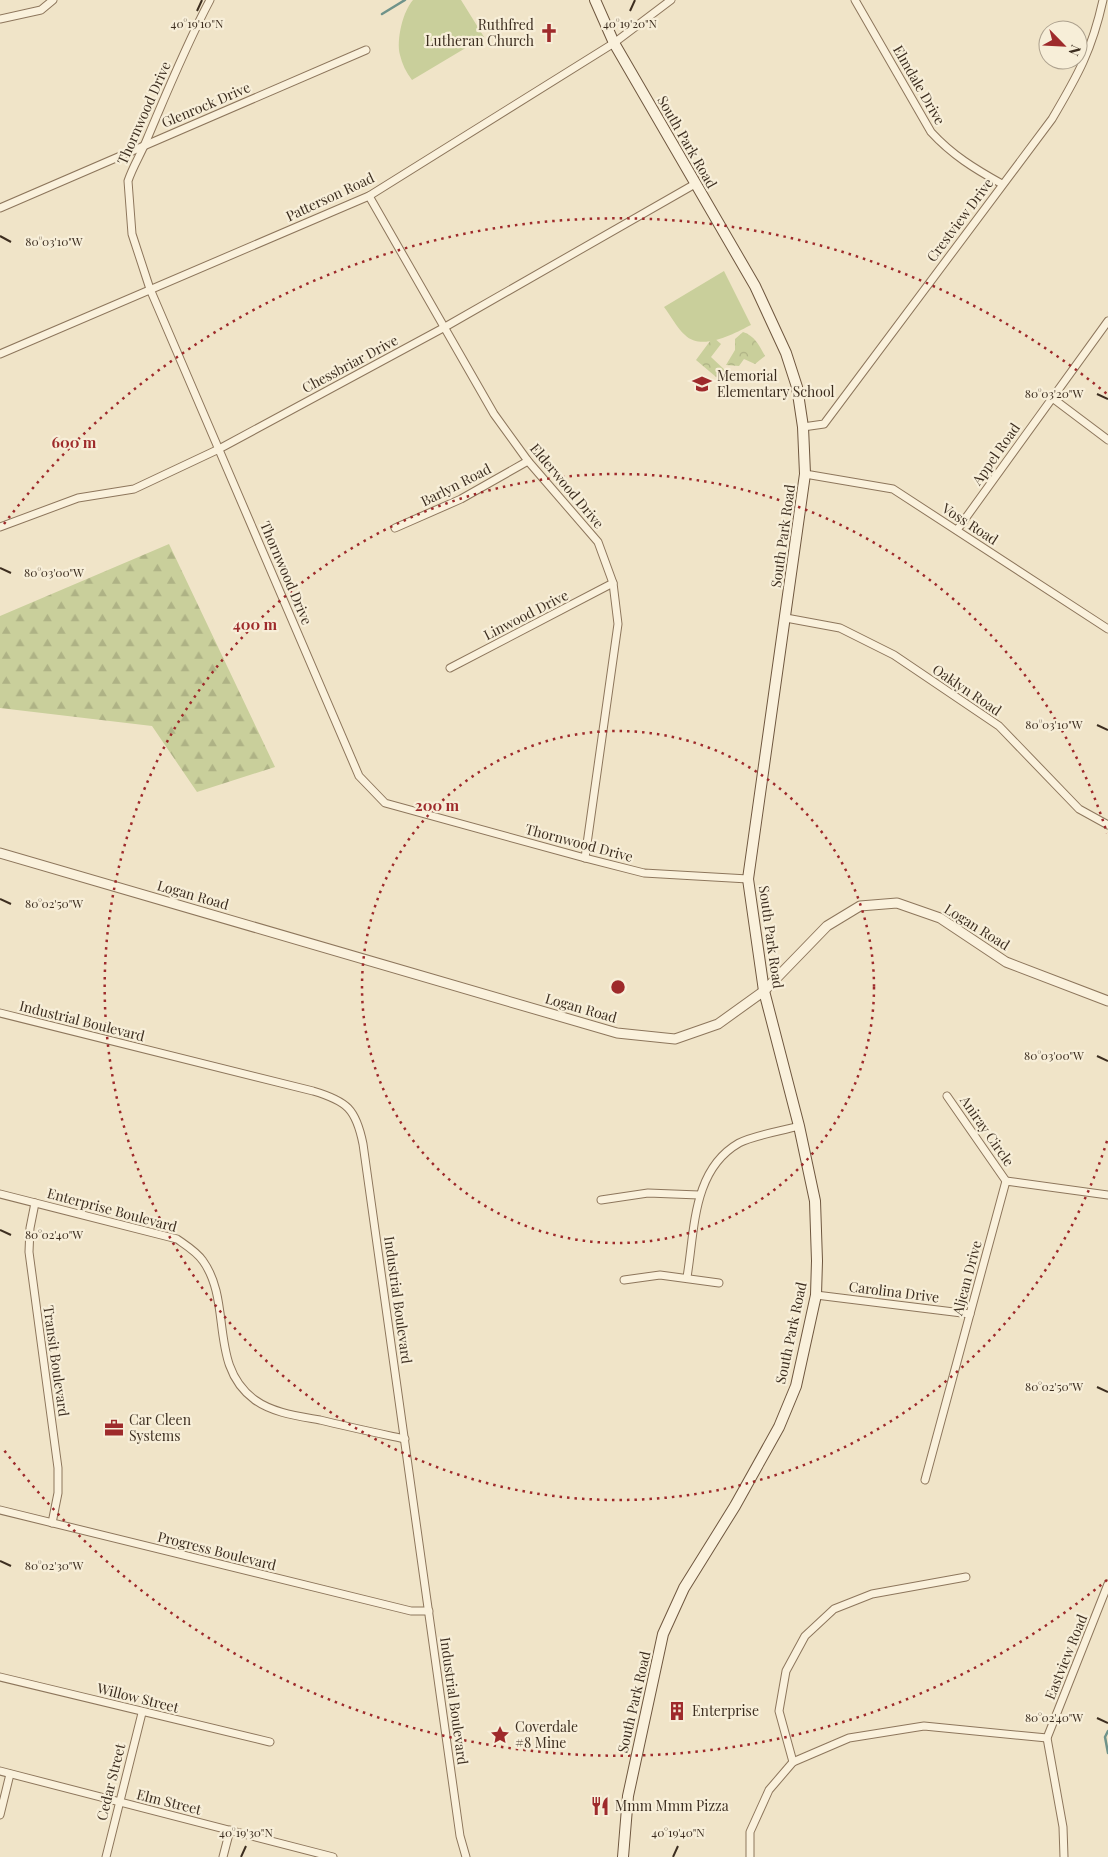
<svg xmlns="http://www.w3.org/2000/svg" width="1108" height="1857" viewBox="0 0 1108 1857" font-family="'Playfair Display',serif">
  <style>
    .green { fill: #c9cf9b }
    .forest { fill: url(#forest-firs) }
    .park { fill: url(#park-crowns) }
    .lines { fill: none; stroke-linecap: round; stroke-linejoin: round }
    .stream { stroke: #6f938a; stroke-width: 2.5 }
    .minor-casing { stroke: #8d765c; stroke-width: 9 }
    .tertiary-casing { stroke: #8d765c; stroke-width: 11 }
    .secondary-casing { stroke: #6f573f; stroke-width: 12 }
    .minor { stroke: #faf1dc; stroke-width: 7 }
    .tertiary { stroke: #faf1dc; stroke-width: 9 }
    .secondary { stroke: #faf1dc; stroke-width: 10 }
    .ticks { fill: none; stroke: #3d2e20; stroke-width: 2 }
    .ring { fill: none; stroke: #9e2a2b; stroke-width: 2.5; stroke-dasharray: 2.5 5 }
    .labels { text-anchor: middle; stroke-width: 4.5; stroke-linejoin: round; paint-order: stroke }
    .poi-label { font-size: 14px; fill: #3d2e20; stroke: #f7eed8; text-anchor: start }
    .street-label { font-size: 14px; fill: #3d2e20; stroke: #f7eed8 }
    .ticks-label { font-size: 12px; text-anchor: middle; fill: #3d2e20; stroke: #f7eed8; stroke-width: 4.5; stroke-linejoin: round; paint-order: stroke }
    .centre { fill: #9e2a2b; stroke: #f7eed8; stroke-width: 2.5 }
    .ring-label { font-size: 15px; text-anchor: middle; font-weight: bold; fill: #9e2a2b; stroke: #f7eed8; stroke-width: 4.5; stroke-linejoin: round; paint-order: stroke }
  </style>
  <defs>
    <pattern id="forest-firs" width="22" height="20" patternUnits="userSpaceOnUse" patternTransform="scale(1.25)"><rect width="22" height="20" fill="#c9cf9b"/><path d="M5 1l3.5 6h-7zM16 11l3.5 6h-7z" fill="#aeb285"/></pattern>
    <pattern id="park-crowns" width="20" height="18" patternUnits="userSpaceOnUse" patternTransform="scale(1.25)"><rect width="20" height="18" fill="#c9cf9b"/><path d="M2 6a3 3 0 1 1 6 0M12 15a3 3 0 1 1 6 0" fill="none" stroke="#aeb285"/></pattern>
  </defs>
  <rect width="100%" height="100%" fill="#f0e4c8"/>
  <g class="green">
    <path d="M413,0H461L484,37L412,80C406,72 402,64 400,55C396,40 403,11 413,0Z"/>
    <path d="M724,271L751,325C735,333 702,352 685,335C677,328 671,316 664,307Z"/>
  </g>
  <path class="forest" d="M169,544L275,767L197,792L152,726L0,708V616Z"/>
  <g class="park">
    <path d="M743,332C755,336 759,345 765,356L755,364L744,359L739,366L726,365L735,350V339Z"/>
    <path d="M713,337L721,344L711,357L728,373L722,382L696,360Z"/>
  </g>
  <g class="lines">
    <g class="stream">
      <path d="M382,14L405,0"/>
      <path d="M1108,1731L1105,1737L1108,1753"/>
    </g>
    <g class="minor-casing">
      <g id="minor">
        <path d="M210,0C186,45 167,92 147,139C141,154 133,166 128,181L132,234L150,289L359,776L385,803L585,858L644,873L748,879"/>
        <path d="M855,0L931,132C952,155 975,169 1002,184"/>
        <path d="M0,19L41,10L53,0"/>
        <path d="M369,196L494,414L528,461L598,542L613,583L618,624L585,858"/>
        <path d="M0,208L366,50"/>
        <path d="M0,354L369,196L614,43L671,0"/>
        <path d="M1051,397L1108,440"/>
        <path d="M803,427L824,424L1052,119C1078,75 1092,50 1103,0"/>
        <path d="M805,474L893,489L1108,629"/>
        <path d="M0,527L78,498L134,489L219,449L445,327L695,184"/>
        <path d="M395,528L461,499L528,461"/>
        <path d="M957,530L1108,321"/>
        <path d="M786,618L840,628L894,655L999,726L1079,809L1108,825"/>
        <path d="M450,668L613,583"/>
        <path d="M0,1013L313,1091C347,1101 356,1109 363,1144L460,1836L466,1857"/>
        <path d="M947,1096L1006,1181"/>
        <path d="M0,1194L177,1239C187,1246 197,1252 203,1261C233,1303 208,1366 255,1400C273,1413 298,1416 320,1420C348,1427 377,1433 405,1439"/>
        <path d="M601,1200L648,1193L699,1195"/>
        <path d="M35,1203L30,1228L29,1252L58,1468V1493L52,1523"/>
        <path d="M687,1277C695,1230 692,1170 739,1143C754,1135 782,1131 799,1126"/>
        <path d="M624,1280L660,1275L719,1283"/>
        <path d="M816,1295L970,1314"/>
        <path d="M925,1480L1006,1181L1108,1195"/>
        <path d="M0,1510L411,1611H429"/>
        <path d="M0,1677L270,1742"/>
        <path d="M793,1762L779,1711L786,1671L805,1636L834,1609L872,1594L966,1577"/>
        <path d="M0,1771L333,1857"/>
        <path d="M0,1815L10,1774"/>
        <path d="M106,1857L142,1713"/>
        <path d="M223,1857L230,1830"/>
        <path d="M750,1857V1832L769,1790L793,1762L849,1738L924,1726L1047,1738"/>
        <path d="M1064,1857L1063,1827L1047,1738L1108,1584"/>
      </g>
    </g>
    <g class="tertiary-casing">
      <path id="tertiary" d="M0,853L617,1033L675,1039L718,1024L764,991L827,926L860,906L897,903L940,918L1006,962L1108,1001"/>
    </g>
    <g class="secondary-casing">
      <path id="secondary" d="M595,0L614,43L755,286L786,353L797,387L803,427L805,474L748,879L764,991L799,1126L815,1201L817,1261L816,1295L796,1386L779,1427L735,1506L684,1588L663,1634L628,1796L623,1857"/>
    </g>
    <use href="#minor" class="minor"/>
    <use href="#tertiary" class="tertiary"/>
    <use href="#secondary" class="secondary"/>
  </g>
  <path class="ticks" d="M197,11L202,0M630,11L635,0M0,236L11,242M1097,394L1108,399M0,568L11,573M1097,725L1108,730M0,899L11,904M1097,1056L1108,1061M0,1230L11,1235M1097,1387L1108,1392M0,1561L11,1566M1097,1718L1108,1723M241,1857L246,1846M673,1857L678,1846"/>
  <g class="ring">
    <circle cx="618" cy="987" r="256"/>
    <path d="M1107 1141A513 513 0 1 1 1107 833"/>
    <path d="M1107 1580A769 769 0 0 1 4 1450M4 524A769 769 0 0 1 1107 394"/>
  </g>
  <defs>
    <g id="church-bare" transform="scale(1.5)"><path d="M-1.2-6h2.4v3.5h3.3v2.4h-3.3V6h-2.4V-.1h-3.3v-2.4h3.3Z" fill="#9e2a2b" stroke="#f7eed8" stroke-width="2.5" paint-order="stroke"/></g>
    <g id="school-bare" transform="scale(1.5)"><path d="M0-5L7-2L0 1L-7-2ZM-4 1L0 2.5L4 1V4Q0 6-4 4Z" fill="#9e2a2b" stroke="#f7eed8" stroke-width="2.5" paint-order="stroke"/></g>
    <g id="office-bare" transform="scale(1.5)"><path d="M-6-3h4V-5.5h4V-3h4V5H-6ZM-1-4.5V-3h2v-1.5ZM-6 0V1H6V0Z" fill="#9e2a2b" stroke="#f7eed8" stroke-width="2.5" paint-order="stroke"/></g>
    <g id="building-bare" transform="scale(1.5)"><path d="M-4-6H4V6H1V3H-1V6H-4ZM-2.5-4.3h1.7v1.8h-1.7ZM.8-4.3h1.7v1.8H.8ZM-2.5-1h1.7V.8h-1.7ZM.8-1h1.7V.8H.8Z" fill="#9e2a2b" stroke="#f7eed8" stroke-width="2.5" paint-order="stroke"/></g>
    <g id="sight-bare" transform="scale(1.5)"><path d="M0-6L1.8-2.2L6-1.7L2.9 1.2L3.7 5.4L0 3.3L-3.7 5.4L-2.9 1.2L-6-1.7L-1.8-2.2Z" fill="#9e2a2b" stroke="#f7eed8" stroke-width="2.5" paint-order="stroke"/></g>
    <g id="restaurant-bare" transform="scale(1.5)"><path d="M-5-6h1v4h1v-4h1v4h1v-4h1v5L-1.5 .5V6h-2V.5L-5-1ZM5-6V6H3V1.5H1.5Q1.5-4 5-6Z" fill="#9e2a2b" stroke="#f7eed8" stroke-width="2.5" paint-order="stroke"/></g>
  </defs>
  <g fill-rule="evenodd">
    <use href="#church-bare" x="549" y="33"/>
    <use href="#school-bare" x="702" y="384"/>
    <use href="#office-bare" x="114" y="1428"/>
    <use href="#building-bare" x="677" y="1711"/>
    <use href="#sight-bare" x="500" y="1735"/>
    <use href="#restaurant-bare" x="600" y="1806"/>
  </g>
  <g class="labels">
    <g class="poi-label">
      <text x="534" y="30" text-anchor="end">Ruthfred<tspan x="534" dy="16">Lutheran Church</tspan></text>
      <text x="717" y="381">Memorial<tspan x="717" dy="16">Elementary School</tspan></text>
      <text x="129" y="1425">Car Cleen<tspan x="129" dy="16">Systems</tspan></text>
      <text x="692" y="1716">Enterprise</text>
      <text x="515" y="1732">Coverdale<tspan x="515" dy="16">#8 Mine</tspan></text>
      <text x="615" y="1811">Mmm Mmm Pizza</text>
    </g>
    <g class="street-label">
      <text transform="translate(919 85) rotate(60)" y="5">Elmdale Drive</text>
      <text transform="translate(206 105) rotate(-23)" y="5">Glenrock Drive</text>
      <text transform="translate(144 113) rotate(-66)" y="5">Thornwood Drive</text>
      <text transform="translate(687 142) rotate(60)" y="5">South Park Road</text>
      <text transform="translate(330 197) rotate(-25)" y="5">Patterson Road</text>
      <text transform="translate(960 220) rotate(-53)" y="5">Crestview Drive</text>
      <text transform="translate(350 364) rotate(-28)" y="5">Chessbriar Drive</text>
      <text transform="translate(996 454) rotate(-55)" y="5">Appel Road</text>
      <text transform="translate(456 485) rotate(-27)" y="5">Barlyn Road</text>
      <text transform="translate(567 486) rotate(50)" y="5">Elderwood Drive</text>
      <text transform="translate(970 524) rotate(33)" y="5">Voss Road</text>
      <text transform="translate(783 536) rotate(-82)" y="5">South Park Road</text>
      <text transform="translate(286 573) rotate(67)" y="5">Thornwood Drive</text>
      <text transform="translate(526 615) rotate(-27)" y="5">Linwood Drive</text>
      <text transform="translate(967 690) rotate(34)" y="5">Oaklyn Road</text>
      <text transform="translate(579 843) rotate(15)" y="5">Thornwood Drive</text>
      <text transform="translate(193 895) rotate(16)" y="5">Logan Road</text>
      <text transform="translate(977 927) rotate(32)" y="5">Logan Road</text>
      <text transform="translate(771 937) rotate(82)" y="5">South Park Road</text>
      <text transform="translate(581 1008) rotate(16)" y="5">Logan Road</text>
      <text transform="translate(82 1021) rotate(14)" y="5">Industrial Boulevard</text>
      <text transform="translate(987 1131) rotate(55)" y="5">Aniray Circle</text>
      <text transform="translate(112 1210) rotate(15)" y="5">Enterprise Boulevard</text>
      <text transform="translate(967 1278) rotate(-75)" y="5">Aljean Drive</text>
      <text transform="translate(894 1292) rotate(7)" y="5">Carolina Drive</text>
      <text transform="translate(398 1300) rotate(82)" y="5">Industrial Boulevard</text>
      <text transform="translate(791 1333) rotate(-78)" y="5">South Park Road</text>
      <text transform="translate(56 1361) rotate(82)" y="5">Transit Boulevard</text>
      <text transform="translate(217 1551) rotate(14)" y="5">Progress Boulevard</text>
      <text transform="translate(1066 1657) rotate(-68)" y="5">Eastview Road</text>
      <text transform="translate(138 1698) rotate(14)" y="5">Willow Street</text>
      <text transform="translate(454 1701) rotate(82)" y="5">Industrial Boulevard</text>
      <text transform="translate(634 1702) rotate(-77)" y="5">South Park Road</text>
      <text transform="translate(111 1782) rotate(-76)" y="5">Cedar Street</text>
      <text transform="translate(169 1802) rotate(14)" y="5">Elm Street</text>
    </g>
  </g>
  <g class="ticks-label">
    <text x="197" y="28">40°19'10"N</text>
    <text x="630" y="28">40°19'20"N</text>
    <text x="54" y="246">80°03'10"W</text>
    <text x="1054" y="398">80°03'20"W</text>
    <text x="54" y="577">80°03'00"W</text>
    <text x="1054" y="729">80°03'10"W</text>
    <text x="54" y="908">80°02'50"W</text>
    <text x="1054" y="1060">80°03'00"W</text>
    <text x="54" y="1239">80°02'40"W</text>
    <text x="1054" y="1391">80°02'50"W</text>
    <text x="54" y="1570">80°02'30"W</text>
    <text x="1054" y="1722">80°02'40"W</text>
    <text x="246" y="1837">40°19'30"N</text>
    <text x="678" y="1837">40°19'40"N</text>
  </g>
  <circle cx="618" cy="987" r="8" class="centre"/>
  <g class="ring-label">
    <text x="74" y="448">600 m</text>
    <text x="255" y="630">400 m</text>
    <text x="437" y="811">200 m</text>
  </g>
  <g transform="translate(1063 45) rotate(114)"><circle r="24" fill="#f7eed8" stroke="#ada18e"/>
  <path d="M0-4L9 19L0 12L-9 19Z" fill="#9e2a2b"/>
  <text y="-8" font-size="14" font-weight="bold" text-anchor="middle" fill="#3d2e20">N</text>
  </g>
</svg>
